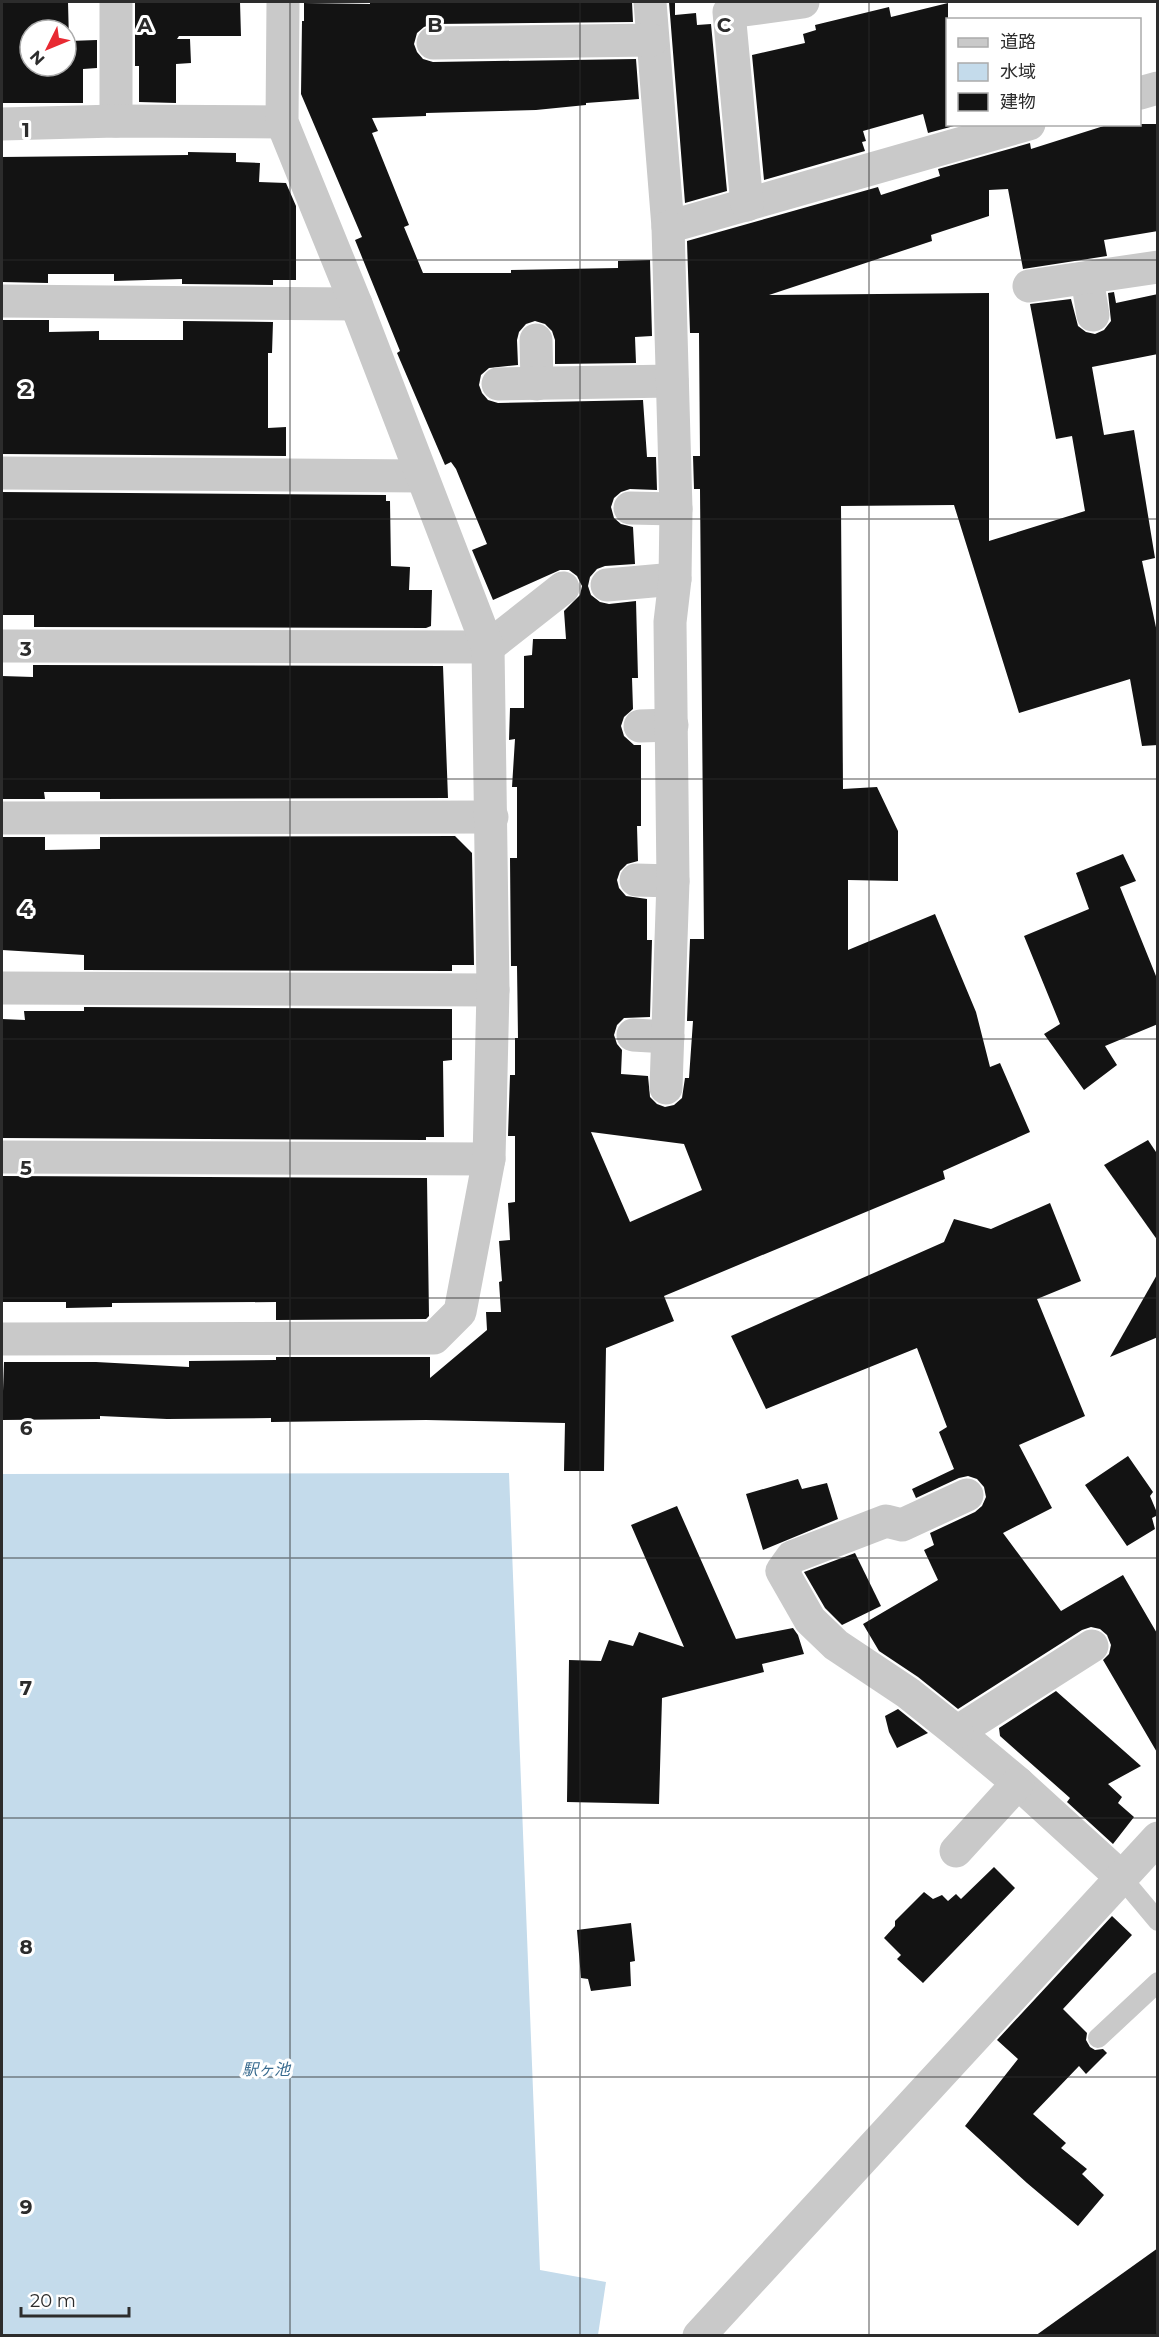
<svg xmlns="http://www.w3.org/2000/svg" width="1159" height="2337" viewBox="0 0 1159 2337" font-family="Montserrat,'Noto Sans JP',sans-serif">
  <style>
    .water { fill: #c4dbeb }
    .building { fill: #131313; fill-rule: evenodd }
    .lines { fill: none; stroke-linecap: round; stroke-linejoin: round }
    .service { stroke: #c9c9c9; stroke-width: 20 }
    .minor { stroke: #c9c9c9; stroke-width: 33 }
    .grid { fill: none; stroke: #2c2c2c; stroke-width: 1.5; stroke-opacity: 0.55 }
    .labels { text-anchor: middle; stroke-width: 6; stroke-linejoin: round; paint-order: stroke }
    .water-label { font-size: 16px; font-style: italic; fill: #396b8f; stroke: #fff }
    .grid-label { font-size: 20px; text-anchor: middle; font-weight: bold; fill: #2c2c2c; stroke: #fff; stroke-width: 6; stroke-linejoin: round; paint-order: stroke }
  </style>
  <rect width="100%" height="100%" fill="#fff"/>
  <path class="water" d="M509,1473L540,2270L606,2282L598,2335H2V1474Z"/>
  <g class="building">
    <path d="M2,2H68L69,41L97,40V68L83,69V103H2ZM30,30H66V66H30Z"/>
    <path d="M135,2H240L241,36H179L177,39H190L191,63L176,64V103L139,102V66H135Z"/>
    <path d="M370,2H632L633,22L433,24L424,27L417,33L414,44L417,52L423,59L433,62L636,59L639,99L586,103V105L536,110L426,113V116L372,118L378,131L372,133L409,225L404,227L423,273H511V270L618,268V261L650,260L652,336L635,337L636,363L555,364V340L552,331L545,324L535,321L526,324L519,332L517,340L518,365L489,368L481,375L479,385L482,393L488,400L498,403L643,400L647,457H656L657,490L630,489L621,492L614,498L611,507L614,518L621,524L633,527L635,564L605,566L597,569L590,577L588,586L591,595L600,602L609,604L636,601L638,678H632L633,709L624,717L621,726L624,736L634,745H641V826H637L638,861L627,864L620,871L617,880L619,888L626,896L647,899V940H652L650,1017L624,1018L617,1025L614,1035L617,1044L622,1050L621,1074L648,1076L650,1097L657,1104L665,1107L674,1105L682,1098L685,1078H689L693,1021H687L690,939H704L700,489H694L693,456H700L699,333H690L687,241L878,187L881,195L940,176L938,169L1030,143L1031,149L1110,124H1158V231L1104,240L1107,256L1023,269L1008,189L989,190V216L931,235L932,241L769,295L989,293V541L1085,511L1072,436L1056,439L1030,304L1071,299L1078,326L1086,332L1095,334L1104,330L1111,321L1108,293L1114,292L1116,303L1158,294V354L1092,367L1104,435L1134,430L1155,558L1142,561L1158,637V745L1142,746L1130,679L1019,713L954,505L841,506L843,789L877,787L898,831V881L848,880V950L935,914L976,1012L990,1067L1000,1063L1030,1132L943,1171L945,1179L664,1296L674,1321L606,1348L604,1471H564L565,1423L426,1420L271,1422V1418L167,1419L100,1416V1419L2,1420L4,1362H96L189,1367V1361L276,1360V1357H430V1378L487,1330L486,1312H501L499,1282L502,1281L499,1241L510,1240L508,1203L515,1202V1136H508L510,1075H515V1038H518L517,966H511L510,858H517V787H512L515,739L509,740L510,708H524V656L532,655L533,639H566L564,611L580,595L582,586L577,576L569,570H560L493,600L472,550L487,544L456,469L451,462L445,465L397,353L400,351L355,240L362,237L301,94L302,21H304V3L370,4ZM591,1132L684,1144L702,1190L630,1222Z"/>
    <path d="M669,2H675V15L696,13L697,25L711,24L727,191L685,203Z"/>
    <path d="M948,3V124L954,126L928,133L923,114L863,131L866,141L862,142L865,151L764,180L752,55L805,43L803,34L816,30L815,25L889,7L891,17Z"/>
    <path d="M188,152L236,153V162L260,163L259,182L286,183L296,206V280H273V285L182,284V279L114,281V274H48V283L2,282V157L188,155Z"/>
    <path d="M2,320H49V332L99,331V340H183V321L273,322L272,353H268V428L286,427V456L2,454Z"/>
    <path d="M2,492L386,495V501H390L391,566L410,567L409,590H432L431,626L426,628L34,627V615H2Z"/>
    <path d="M33,665L443,666L448,798L100,799V792H44L45,799H2V676L33,677Z"/>
    <path d="M455,836L472,853L474,965H452V971L84,970V955L2,950V837H45V850L100,849V837Z"/>
    <path d="M1123,854L1136,881L1120,887L1158,981V1024L1105,1046L1117,1065L1084,1090L1044,1034L1060,1024L1024,936L1089,909L1076,873Z"/>
    <path d="M84,1007L452,1009V1060L443,1061L444,1137H426V1140L2,1138V1019L25,1020L24,1011H84Z"/>
    <path d="M1148,1140L1158,1155V1241L1104,1165Z"/>
    <path d="M2,1176L427,1178L429,1316L426,1319L276,1320V1302L112,1303V1307L66,1308V1302H2Z"/>
    <path d="M1050,1203L1081,1281L1037,1299L1085,1416L1019,1445L1052,1508L1003,1533L1061,1611L1123,1575L1158,1635V1754L1103,1660L1109,1654L1111,1645L1107,1635L1100,1629L1091,1627L1082,1630L958,1709L918,1677L879,1651L863,1624L938,1580L924,1550L934,1545L930,1533L975,1512L982,1506L986,1497L984,1487L977,1479L968,1476L959,1478L916,1498L912,1489L954,1469L939,1432L947,1427L917,1348L766,1409L731,1336L944,1242L954,1219L991,1229Z"/>
    <path d="M1158,1273V1337L1110,1357Z"/>
    <path d="M1128,1456L1153,1492L1150,1496L1158,1515L1152,1518L1155,1529L1127,1546L1085,1485Z"/>
    <path d="M798,1479L802,1489L827,1483L838,1519L763,1550L746,1494Z"/>
    <path d="M677,1506L736,1639L793,1628L798,1635L804,1654L762,1664L764,1672L662,1698L659,1804L567,1802L569,1660L601,1661L609,1640L633,1646L639,1632L684,1647L631,1525Z"/>
    <path d="M855,1553L881,1606L842,1625L825,1608L804,1572Z"/>
    <path d="M1056,1691L1141,1766L1108,1784L1122,1797L1118,1803L1134,1817L1113,1844L1067,1802L1070,1798L1000,1736L999,1728Z"/>
    <path d="M898,1709L928,1733L897,1748L889,1732L885,1716Z"/>
    <path d="M994,1867L1015,1888L923,1983L897,1959L901,1955L884,1938L895,1926V1921L924,1892L933,1899L942,1895L948,1901L956,1894L961,1899Z"/>
    <path d="M1112,1916L1132,1935L1063,2009L1087,2033L1086,2040L1090,2047L1095,2050L1103,2049L1107,2053L1086,2074L1079,2066L1033,2114L1066,2143L1061,2148L1087,2169L1082,2174L1104,2195L1078,2226L1027,2183L965,2126L1018,2059L997,2040Z"/>
    <path d="M631,1923L635,1961L630,1962L631,1986L591,1991L588,1979L581,1978L577,1930Z"/>
    <path d="M1158,2248V2336H1035Z"/>
  </g>
  <g class="lines">
    <g class="service">
      <path d="M1121,1877L1158,1921"/>
      <path d="M1098,2038L1158,1982"/>
    </g>
    <g class="minor">
      <path d="M650,2L668,227L1029,124"/>
      <path d="M433,43L652,40"/>
      <path d="M1140,93L1158,88"/>
      <path d="M116,121V2"/>
      <path d="M2,124L116,121L282,122"/>
      <path d="M747,205L729,12L803,2"/>
      <path d="M1087,278L1093,315"/>
      <path d="M1029,286L1158,267"/>
      <path d="M2,301L356,304"/>
      <path d="M536,340L537,384"/>
      <path d="M498,384L672,381"/>
      <path d="M2,473L421,476"/>
      <path d="M630,508L676,509"/>
      <path d="M607,585L675,579"/>
      <path d="M2,646L488,647L563,588"/>
      <path d="M640,726L672,725"/>
      <path d="M2,818L492,817"/>
      <path d="M636,880L673,881"/>
      <path d="M2,988L493,990"/>
      <path d="M633,1035L668,1037"/>
      <path d="M666,1088L673,881L670,622L675,579L676,509L668,227"/>
      <path d="M2,1157L489,1159"/>
      <path d="M2,1339L434,1338L460,1312L489,1159L493,990L488,647L356,304L282,122L283,2"/>
      <path d="M1092,1646L957,1732L1018,1783L1121,1877"/>
      <path d="M957,1732L908,1693L836,1645L810,1620L782,1571L792,1557L886,1521L902,1525L967,1495"/>
      <path d="M956,1851L1018,1783"/>
      <path d="M699,2336L1158,1838"/>
    </g>
  </g>
  <path class="grid" d="M290,2V2336M580,2V2336M869,2V2336M2,260H1158M2,519H1158M2,779H1158M2,1039H1158M2,1298H1158M2,1558H1158M2,1818H1158M2,2077H1158"/>
  <g class="labels">
    <g class="water-label">
      <text x="266" y="2075">駅ヶ池</text>
    </g>
  </g>
  <g class="grid-label">
    <text x="145" y="32">A</text>
    <text x="435" y="32">B</text>
    <text x="724" y="32">C</text>
    <text x="26" y="137">1</text>
    <text x="26" y="396">2</text>
    <text x="26" y="656">3</text>
    <text x="26" y="916">4</text>
    <text x="26" y="1175">5</text>
    <text x="26" y="1435">6</text>
    <text x="26" y="1695">7</text>
    <text x="26" y="1954">8</text>
    <text x="26" y="2214">9</text>
  </g>
  <rect width="1159" height="2337" fill="none" stroke="#2c2c2c" stroke-width="6"/>
  <rect x="946" y="18" width="195" height="108" fill="#ffffff" stroke="#ababab" stroke-width="1.5"/>
  <rect x="958" y="38" width="30" height="9" fill="#c9c9c9" stroke="#ababab" stroke-width="1.5"/>
  <text x="1000" y="48" font-size="18" fill="#2c2c2c">道路</text>
  <rect x="958" y="63" width="30" height="18" fill="#c4dbeb" stroke="#ababab" stroke-width="1.5"/>
  <text x="1000" y="78" font-size="18" fill="#2c2c2c">水域</text>
  <rect x="958" y="93" width="30" height="18" fill="#131313" stroke="#ababab" stroke-width="1.5"/>
  <text x="1000" y="108" font-size="18" fill="#2c2c2c">建物</text>
  <g transform="translate(48 48) rotate(227)"><circle r="28" fill="#ffffff" stroke="#ababab" stroke-width="1.5"/>
  <path d="M0-4.5L10 22L0 15L-10 22Z" fill="#e82932"/>
  <text y="-9" font-size="16" font-weight="bold" text-anchor="middle" fill="#2c2c2c">N</text>
  </g>
  <path d="M21 2307v9h108v-9" fill="none" stroke="#2c2c2c" stroke-width="3"/>
  <text x="30" y="2307" font-size="18" fill="#2c2c2c" stroke="#ffffff" stroke-width="4.5" paint-order="stroke">20 m</text>
</svg>
